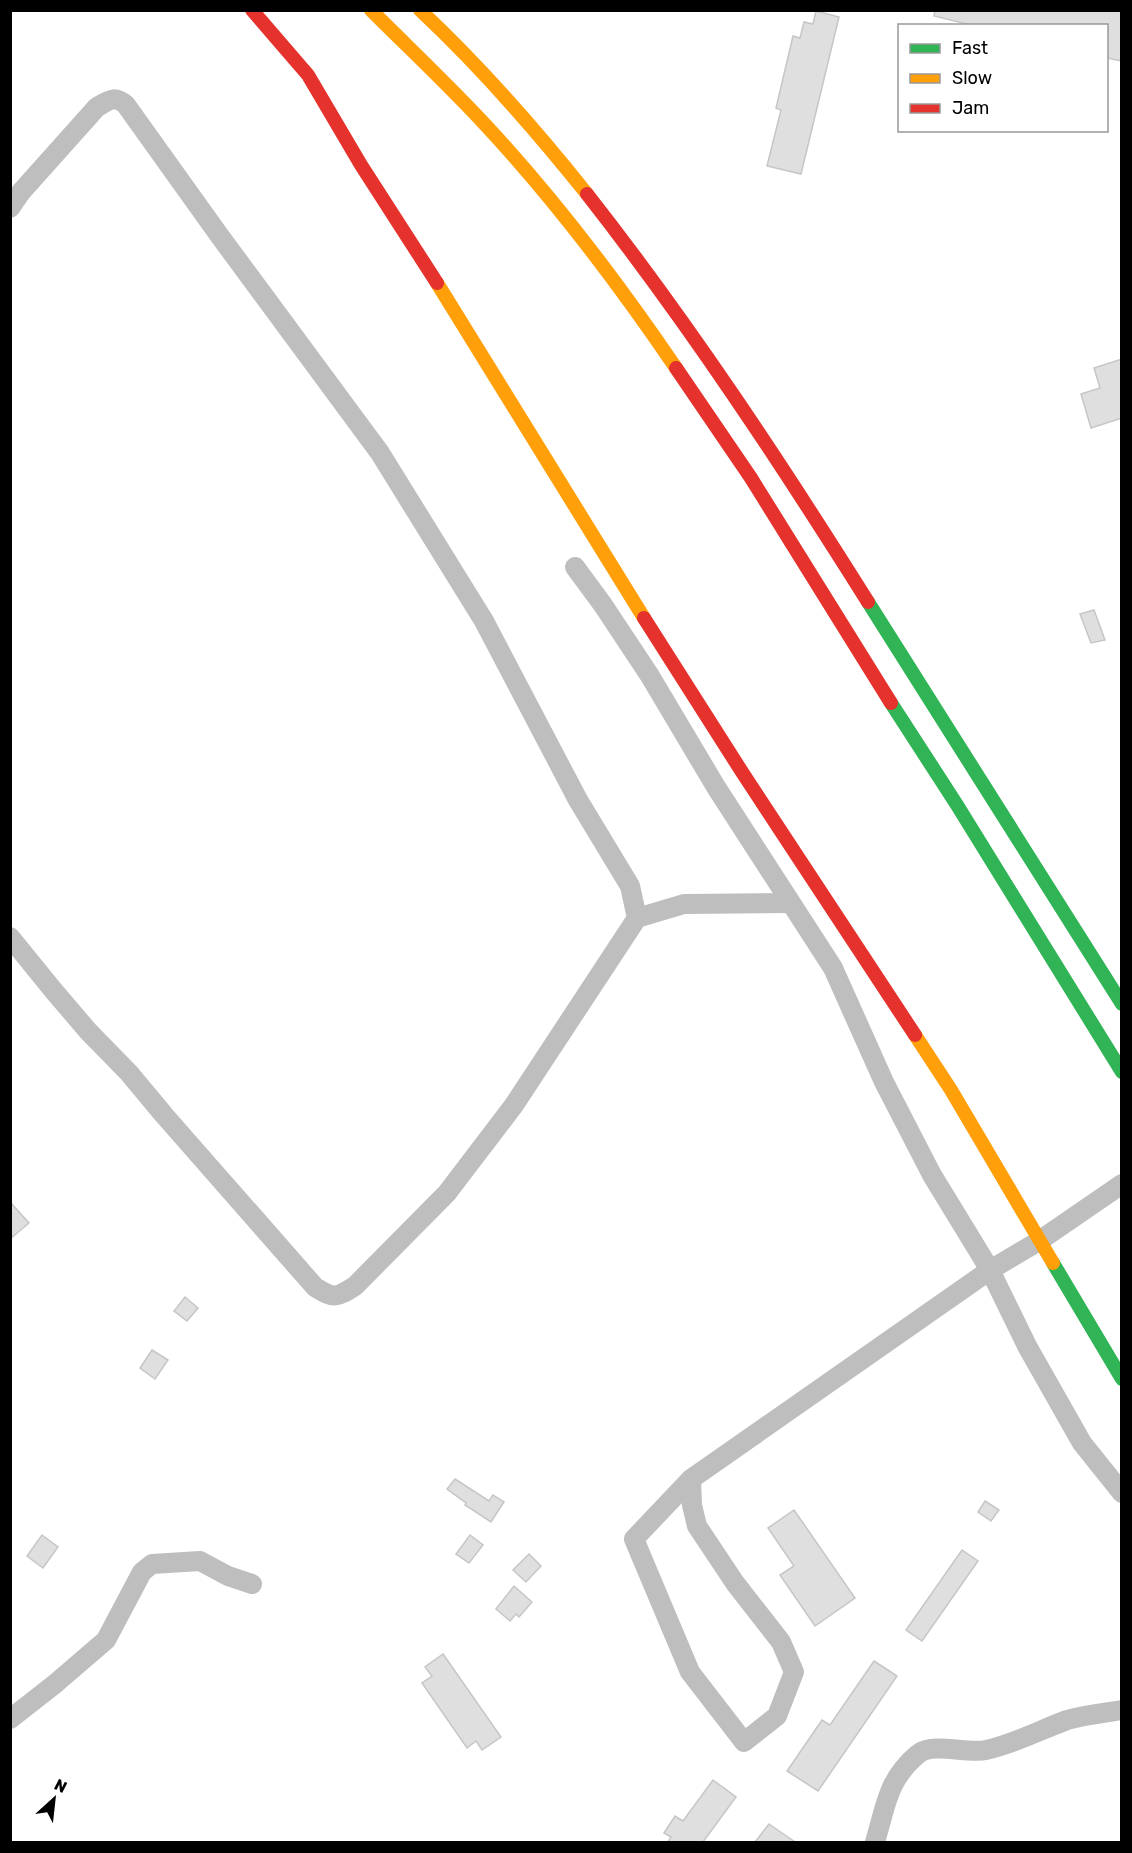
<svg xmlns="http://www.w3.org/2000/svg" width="1132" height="1853" viewBox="0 0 1132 1853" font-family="Rubik,sans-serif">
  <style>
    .building { fill: #dfdfdf; stroke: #c6c6c6; stroke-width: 1.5 }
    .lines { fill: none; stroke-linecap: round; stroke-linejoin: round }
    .street { stroke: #bebebe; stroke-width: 20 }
    .fast { stroke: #30b455; stroke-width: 14 }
    .slow { stroke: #ff9f0a; stroke-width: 14 }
    .jam { stroke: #e5322d; stroke-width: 14 }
  </style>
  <rect width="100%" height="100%" fill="#fff"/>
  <g class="building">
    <path d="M935,10H1122V61L1107,58V26H975L934,16Z"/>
    <path d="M816,11L839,17L801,174L767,166L781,110L776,108L793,36L800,38L804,22L813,24Z"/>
    <path d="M1122,359V418L1091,428L1081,394L1100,388L1094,368Z"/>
    <path d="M1094,610L1105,640L1091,643L1080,614Z"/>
    <path d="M10,1202L29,1223L10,1239Z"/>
    <path d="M185,1297L198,1308L187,1321L174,1311Z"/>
    <path d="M152,1350L168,1360L155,1379L140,1368Z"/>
    <path d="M455,1479L489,1501L493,1495L504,1502L491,1522L465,1505L466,1503L447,1489Z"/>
    <path d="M985,1501L999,1510L991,1521L978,1512Z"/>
    <path d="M794,1510L855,1598L815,1626L780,1575L794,1566L768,1528Z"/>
    <path d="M42,1535L58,1547L43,1568L27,1556Z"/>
    <path d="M470,1535L483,1545L469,1563L456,1554Z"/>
    <path d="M962,1550L978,1561L922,1641L906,1630Z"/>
    <path d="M529,1554L541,1566L526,1582L513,1570Z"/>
    <path d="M514,1586L532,1602L519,1617L516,1614L510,1621L496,1609Z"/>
    <path d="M443,1654L501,1737L482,1750L476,1741L467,1748L422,1683L432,1676L425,1667Z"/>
    <path d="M874,1661L897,1676L818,1791L787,1771L822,1720L830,1725Z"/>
    <path d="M713,1780L736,1797L703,1842H668L671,1837L664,1833L675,1816L683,1821Z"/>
    <path d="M769,1824L795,1842H755Z"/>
  </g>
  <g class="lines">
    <g class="street">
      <path d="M10,208L21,192L97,107C110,100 114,95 126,105L219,235L380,453L484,621L578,800L630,886L637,918"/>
      <path d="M575,567L603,605L650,676L716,787L833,968L884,1082L932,1175L990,1270L1027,1346L1082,1443L1122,1493"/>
      <path d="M10,937L53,990L88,1031L129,1073L164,1115L315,1287C334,1299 336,1298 355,1286L447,1193L514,1105L637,918L684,904L790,903"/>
      <path d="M691,1479L692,1505L697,1526L735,1583L781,1642L794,1672L777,1716L744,1742L690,1672L634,1539L691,1479L990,1270L1039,1241L1122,1184"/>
      <path d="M10,1719L56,1683L106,1640L142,1572L152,1564L200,1561L228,1576L252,1584"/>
      <path d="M875,1842C886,1806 887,1780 918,1754C933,1742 967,1754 986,1750C1014,1744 1040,1730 1067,1720C1084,1715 1104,1713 1122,1710"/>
    </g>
    <g class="fast">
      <path d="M868,602L1122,1004"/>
      <path d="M891,703L957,805L1122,1072"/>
      <path d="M1053,1263L1122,1379"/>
    </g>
    <g class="slow">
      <path d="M371,10C407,46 443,80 478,117C551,194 616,280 676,368"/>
      <path d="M420,10C481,67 535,129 587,194"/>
      <path d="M437,283L644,618"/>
      <path d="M915,1035L951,1090L1053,1263"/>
    </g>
    <g class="jam">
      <path d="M252,10L308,75L361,165L437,283"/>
      <path d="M587,194C689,324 780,462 868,602"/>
      <path d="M676,368L751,478L891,703"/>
      <path d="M644,618L742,772L915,1035"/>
    </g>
  </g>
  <rect width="1132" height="1853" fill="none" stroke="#000000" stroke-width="24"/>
  <rect x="898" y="24" width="210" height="108" fill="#ffffff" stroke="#999999" stroke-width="1.5"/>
  <rect x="910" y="44" width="30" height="9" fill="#30b455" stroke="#999999" stroke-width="1.5"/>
  <text x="952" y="54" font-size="18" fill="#000000">Fast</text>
  <rect x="910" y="74" width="30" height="9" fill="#ff9f0a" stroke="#999999" stroke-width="1.5"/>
  <text x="952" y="84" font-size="18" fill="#000000">Slow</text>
  <rect x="910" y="104" width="30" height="9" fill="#e5322d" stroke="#999999" stroke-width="1.5"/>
  <text x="952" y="114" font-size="18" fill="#000000">Jam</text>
  <g transform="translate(54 1799) rotate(27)" stroke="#ffffff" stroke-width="4.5" paint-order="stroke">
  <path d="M0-4.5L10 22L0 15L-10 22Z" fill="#000000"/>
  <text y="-9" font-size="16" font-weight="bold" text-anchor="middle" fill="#000000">N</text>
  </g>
</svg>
